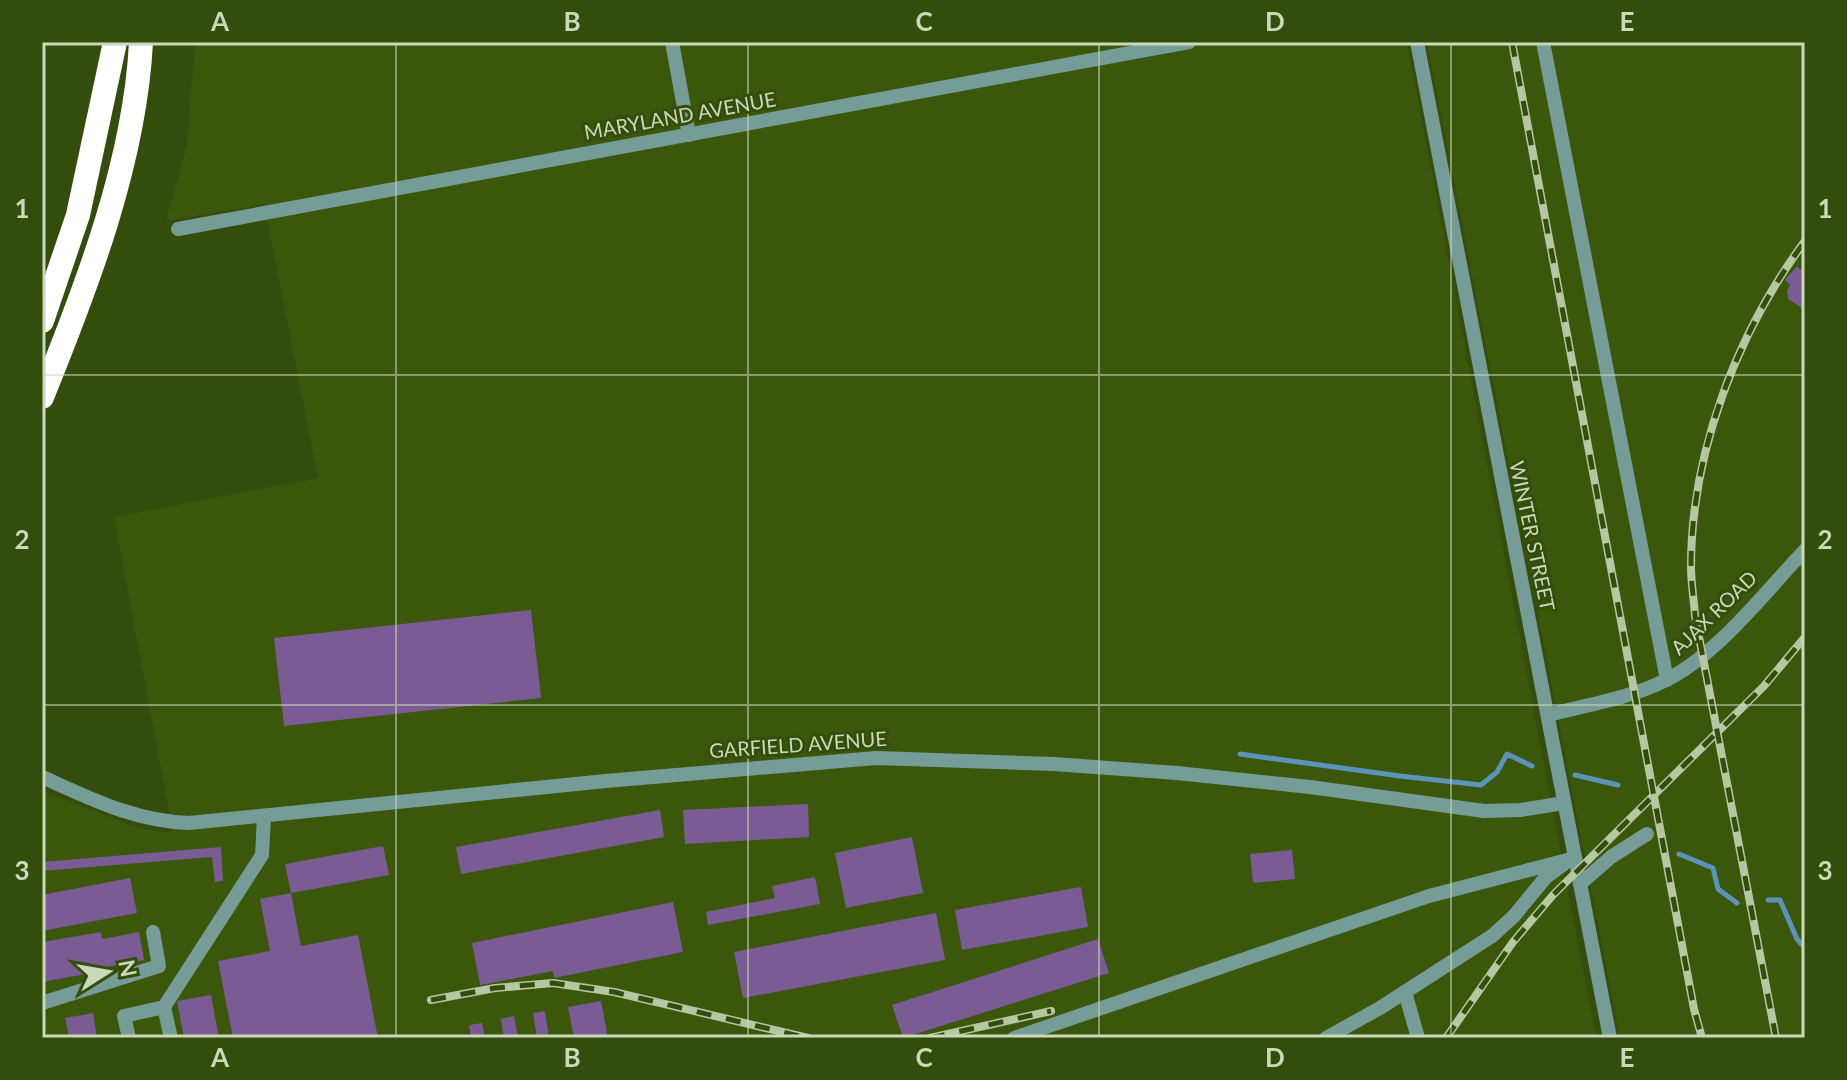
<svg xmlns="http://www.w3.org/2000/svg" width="1847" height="1080" viewBox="0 0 1847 1080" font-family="Lato,sans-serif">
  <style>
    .built { fill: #3b570b }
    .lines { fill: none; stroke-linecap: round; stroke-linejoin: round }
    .stream { stroke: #5b94b8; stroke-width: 5 }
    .building { fill: #7a5b94 }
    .minor { stroke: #769c98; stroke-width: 14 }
    .highway { stroke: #fff; stroke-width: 24 }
    .rail-casing { stroke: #b7c7a3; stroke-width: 8 }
    .rail { stroke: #354d0c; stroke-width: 5; stroke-dasharray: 15; stroke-linecap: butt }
    .grid { fill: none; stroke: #cad9b9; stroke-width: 2; stroke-opacity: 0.55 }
    .labels { text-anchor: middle; stroke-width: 6; stroke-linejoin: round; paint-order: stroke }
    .street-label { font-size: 20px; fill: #cad9b9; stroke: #354d0c }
    .neatline { fill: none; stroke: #cad9b9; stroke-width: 3 }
    .grid-label { font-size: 26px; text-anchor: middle; font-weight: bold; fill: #cad9b9 }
  </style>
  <rect width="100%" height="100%" fill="#354d0c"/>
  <g class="built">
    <path d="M195,42H1407L1596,1038H42V791L138,828L173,833L114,517L318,478L264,204L166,221L187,144Z"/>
    <path d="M1427,42H1805V1038H1620Z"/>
  </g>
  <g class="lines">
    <g class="stream">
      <path d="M1240,754L1400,776L1481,785L1497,772L1507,754L1532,766"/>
      <path d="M1575,775L1618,785"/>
      <path d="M1679,854L1713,868L1718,889L1737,903"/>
      <path d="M1768,900H1780L1797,939L1805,948"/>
    </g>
  </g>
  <g class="building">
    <path d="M1805,264V310L1788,299L1787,291L1790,285L1785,280L1797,266L1801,270Z"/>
    <path d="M531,610L541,698L284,726L274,638Z"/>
    <path d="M808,804L809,837L685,844L683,810Z"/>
    <path d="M660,810L664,837L461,874L456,847Z"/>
    <path d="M912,837L923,893L846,908L835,853Z"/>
    <path d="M383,846L389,875L291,893L285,864Z"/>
    <path d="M221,847L223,881L215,882L212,857L42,871V862Z"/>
    <path d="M1292,850L1295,879L1253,883L1250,854Z"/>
    <path d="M815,877L820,904L708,925L706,912L775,898L772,886Z"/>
    <path d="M130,878L137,913L42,931V895Z"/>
    <path d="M1081,887L1088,927L962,950L955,910Z"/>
    <path d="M291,893L301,946L358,935L378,1038H233L218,961L270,951L260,899Z"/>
    <path d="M673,902L683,952L554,978L553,971L480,985L472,943Z"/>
    <path d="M936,913L945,960L743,998L734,952Z"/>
    <path d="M101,932L102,939L139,932L144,960L107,967L108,970L42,982V942Z"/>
    <path d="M1098,939L1109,973L903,1038L892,1005Z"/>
    <path d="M211,995L219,1038H184L177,1001Z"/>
    <path d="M601,1001L608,1038H574L568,1007Z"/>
    <path d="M545,1011L549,1038H537L533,1013Z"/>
    <path d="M93,1013L97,1038H69L65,1018Z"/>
    <path d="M514,1016L518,1038H504L501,1019Z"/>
    <path d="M482,1023L485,1038H471L469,1025Z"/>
  </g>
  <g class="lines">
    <g class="minor">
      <path d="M672,42L689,135"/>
      <path d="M1417,42C1480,374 1545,706 1610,1038"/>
      <path d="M1543,42L1667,680"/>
      <path d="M178,229L1189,42"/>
      <path d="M1548,715C1586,705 1631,698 1666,680C1717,655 1766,591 1805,550"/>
      <path d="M42,777C92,799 134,821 189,823L606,781L876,758L1054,764L1177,773L1310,787L1484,811L1521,810L1564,803"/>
      <path d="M1580,884L1611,857L1647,834"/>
      <path d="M1405,992L1418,1038"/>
      <path d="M42,1003L159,966L153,932"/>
      <path d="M129,1038L124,1016L164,1007"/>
      <path d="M171,1038L164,1007L262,855L264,817"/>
      <path d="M1014,1038L1429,896L1575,858"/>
      <path d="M1326,1038L1380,1008L1492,936L1514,916L1546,877L1564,864"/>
    </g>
    <g class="highway">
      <path d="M42,321L78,215L115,42"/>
      <path d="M42,397C87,286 135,162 141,42"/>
    </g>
    <g class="rail-casing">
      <g id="rail">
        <path d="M1512,42L1694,1009L1702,1038"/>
        <path d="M431,1000L495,988L553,983L614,992L808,1038"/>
        <path d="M930,1038L1051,1011"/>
        <path d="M1446,1038L1513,942L1553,895L1764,686L1805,637"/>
        <path d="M1776,1038L1695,616C1694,600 1691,583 1691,567C1691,452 1737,333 1805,241"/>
      </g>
    </g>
    <use href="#rail" class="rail"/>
  </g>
  <path class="grid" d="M396,42V1038M748,42V1038M1099,42V1038M1451,42V1038M42,375H1805M42,705H1805"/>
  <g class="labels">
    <g class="street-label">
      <text transform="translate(680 116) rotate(-10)" y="7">MARYLAND AVENUE</text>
      <text transform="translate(1532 536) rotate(78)" y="7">WINTER STREET</text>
      <text transform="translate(1714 613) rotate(-44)" y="7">AJAX ROAD</text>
      <text transform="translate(798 745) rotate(-4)" y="7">GARFIELD AVENUE</text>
    </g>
  </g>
  <rect width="1847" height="1080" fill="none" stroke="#354d0c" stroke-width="88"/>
  <g transform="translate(108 972) rotate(79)" stroke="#354d0c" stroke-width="6" paint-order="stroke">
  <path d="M0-6L14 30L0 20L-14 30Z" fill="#cad9b9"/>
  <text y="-12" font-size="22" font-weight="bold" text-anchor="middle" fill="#cad9b9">N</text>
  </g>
  <rect x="44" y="44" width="1759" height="992" class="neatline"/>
  <g class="grid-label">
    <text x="220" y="31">A</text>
    <text x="572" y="31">B</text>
    <text x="924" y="31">C</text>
    <text x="1275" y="31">D</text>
    <text x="1627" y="31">E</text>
    <text x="22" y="218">1</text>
    <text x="1825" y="218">1</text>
    <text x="22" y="549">2</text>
    <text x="1825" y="549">2</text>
    <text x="22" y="880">3</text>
    <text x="1825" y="880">3</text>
    <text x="220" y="1067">A</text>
    <text x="572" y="1067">B</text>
    <text x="924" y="1067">C</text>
    <text x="1275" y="1067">D</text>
    <text x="1627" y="1067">E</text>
  </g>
</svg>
